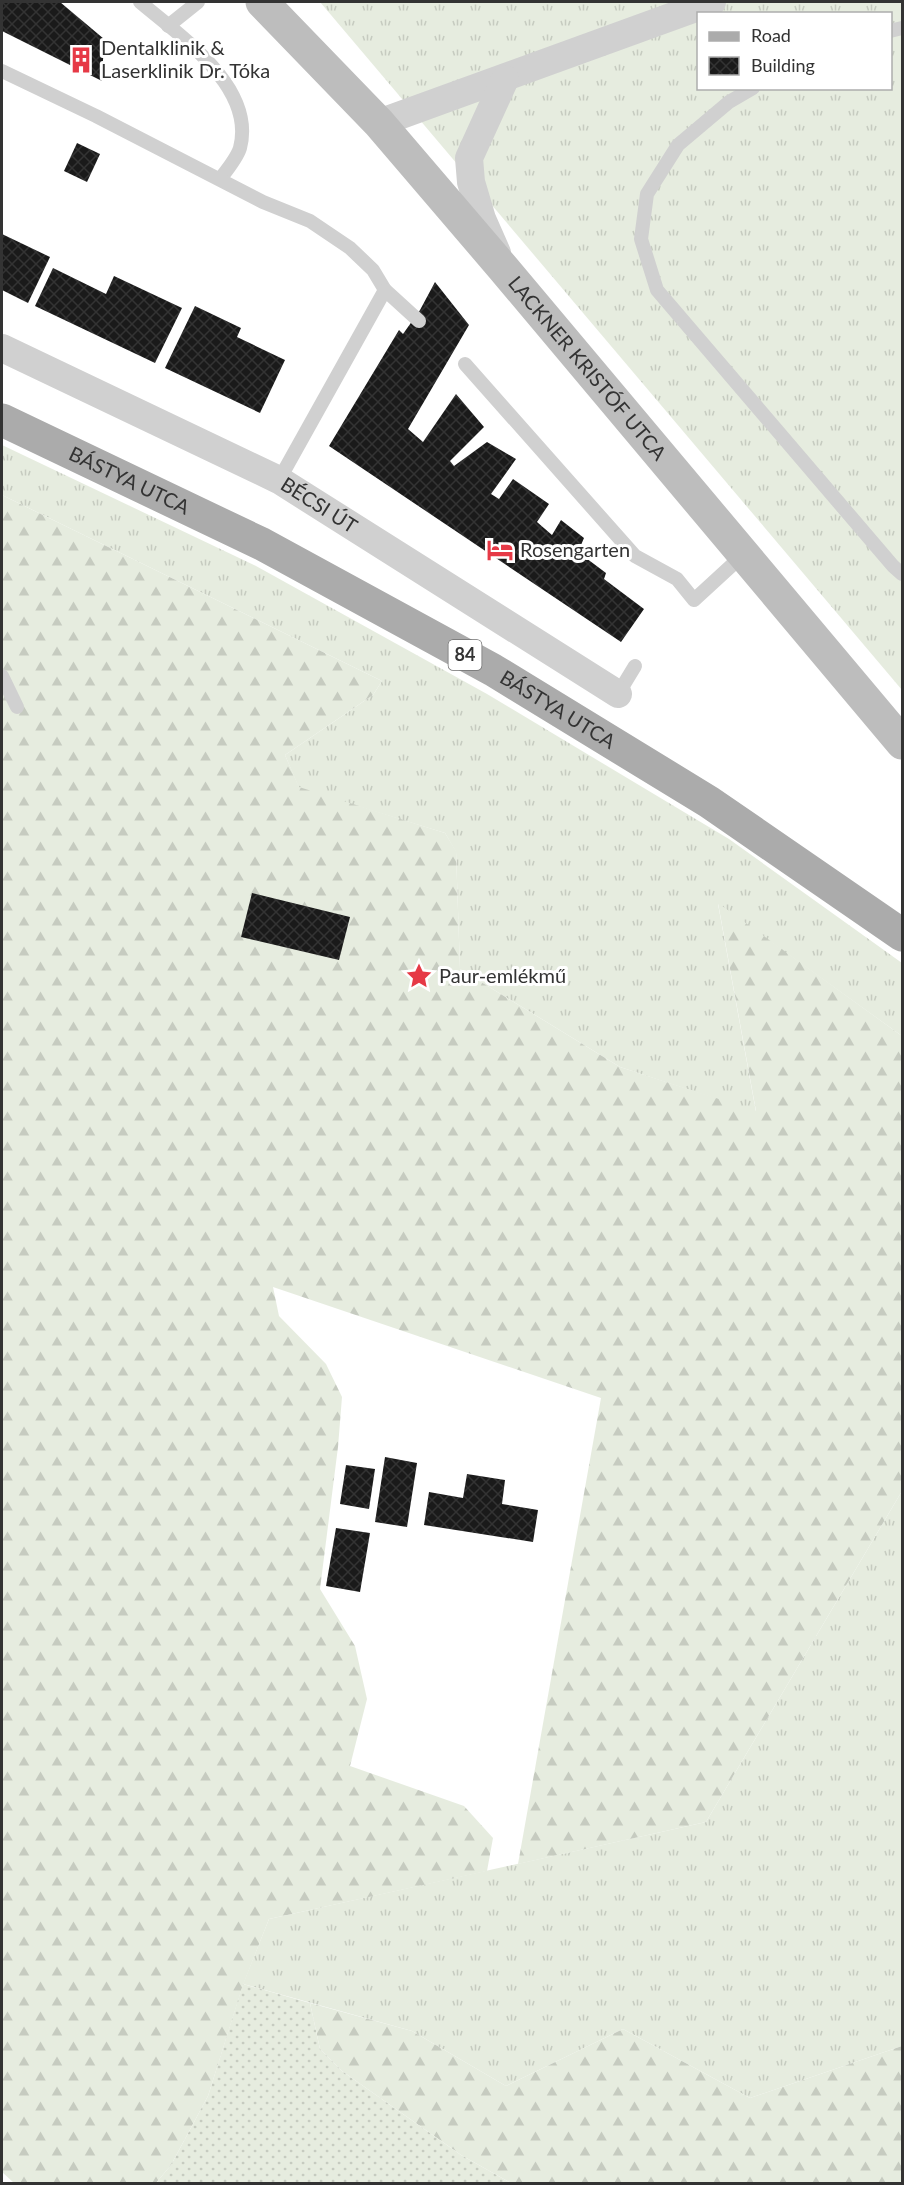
<svg xmlns="http://www.w3.org/2000/svg" width="904" height="2185" viewBox="0 0 904 2185" font-family="Lato,sans-serif">
  <style>
    .grass { fill: url(#grass-tufts); fill-rule: evenodd }
    .forest { fill: url(#forest-firs) }
    .garden { fill: url(#garden-dots) }
    .building { fill: url(#building-cross-hatch) }
    .lines { fill: none; stroke-linecap: round; stroke-linejoin: round }
    .lane { stroke: #d0d0d0; stroke-width: 14 }
    .street { stroke: #d0d0d0; stroke-width: 28 }
    .secondary { stroke: #bdbdbd; stroke-width: 33 }
    .primary { stroke: #ababab; stroke-width: 33 }
    .labels { text-anchor: middle; stroke-width: 6; stroke-linejoin: round; paint-order: stroke }
    .shield { fill: #fff; stroke: #707070; stroke-width: 1.5 }
    .shield-label { font-size: 18px; font-weight: bold; fill: #333 }
    .poi-label { font-size: 20px; fill: #333; stroke: #fff; text-anchor: start }
    .street-label { font-size: 20px; fill: #333; stroke: #fff }
  </style>
  <defs>
    <pattern id="grass-tufts" width="24" height="20" patternUnits="userSpaceOnUse" patternTransform="scale(1.5)"><rect width="24" height="20" fill="#e6ecdf"/><path d="M3 7l-1-3M5 7V3M7 7l1-3M15 17l-1-3M17 17v-4M19 17l1-3" fill="none" stroke="#c6cbc0"/></pattern>
    <pattern id="forest-firs" width="22" height="20" patternUnits="userSpaceOnUse" patternTransform="scale(1.5)"><rect width="22" height="20" fill="#e6ecdf"/><path d="M5 1l3.5 6h-7zM16 11l3.5 6h-7z" fill="#c6cbc0"/></pattern>
    <pattern id="garden-dots" width="8" height="8" patternUnits="userSpaceOnUse" patternTransform="scale(1.5)"><rect width="8" height="8" fill="#e6ecdf"/><path d="M2 2h.1M6 6h.1" fill="none" stroke="#c6cbc0" stroke-width="1.8" stroke-linecap="round"/></pattern>
    <pattern id="building-cross-hatch" width="8" height="8" patternUnits="userSpaceOnUse" patternTransform="scale(1.5)"><rect width="8" height="8" fill="#1a1a1a"/><path d="M0 0l8 8M0 8l8-8" fill="none" stroke="#333"/></pattern>
  </defs>
  <rect width="100%" height="100%" fill="#fff"/>
  <g class="grass">
    <path d="M320,2H902V690ZM698,14H890V88H698Z"/>
    <path d="M2,445L256,566L487,694L729,839L902,963V1036L718,904L756,1112L620,1067L460,969L456,852L445,833L299,788L285,755L373,695L382,681L2,495Z"/>
    <path d="M902,1491V2046L750,2098L623,2029L506,2086L412,2031L243,1984L269,1919L706,1822Z"/>
  </g>
  <g class="forest">
    <path d="M2,495L382,681L373,695L285,755L299,787L445,833L456,851L460,969L620,1067L756,1111L718,903L902,1036V1491L706,1822L518,1864L601,1398L273,1287L279,1316L326,1364L342,1397L338,1447L320,1589L355,1646L367,1699L350,1766L464,1806L493,1838L487,1871L269,1919L243,1985L208,2096L171,2165L156,2183H14L2,2172Z"/>
    <path d="M310,2003L412,2031L506,2086L623,2029L750,2098L902,2046V2183H511L461,2155L342,2071L320,2049Z"/>
  </g>
  <path class="garden" d="M243,1984L310,2003L320,2049L342,2071L461,2155L511,2183H156L171,2165L208,2096Z"/>
  <g class="building">
    <path d="M2,2H60L104,39L102,81L2,31Z"/>
    <path d="M77,143L100,154L87,182L64,171Z"/>
    <path d="M2,234L50,257L28,303L2,290Z"/>
    <path d="M53,268L106,294L114,276L182,308L155,363L35,306Z"/>
    <path d="M435,282L469,325L408,429L423,442L456,394L484,427L450,461L454,466L487,442L516,459L491,494L499,499L513,479L549,504L537,522L552,535L561,520L584,538L578,552L606,573L604,579L644,609L621,642L329,446L399,330L403,334L420,310Z"/>
    <path d="M195,306L241,328L237,337L285,360L260,413L165,368Z"/>
    <path d="M252,893L350,917L339,960L241,937Z"/>
    <path d="M385,1457L417,1463L407,1527L375,1522Z"/>
    <path d="M346,1465L375,1469L369,1509L340,1504Z"/>
    <path d="M467,1474L505,1480L502,1504L538,1510L533,1542L424,1525L429,1492L463,1498Z"/>
    <path d="M336,1528L370,1533L360,1592L326,1586Z"/>
  </g>
  <g class="lines">
    <g class="lane">
      <path d="M140,2C180,36 256,87 240,148C237,158 227,170 220,179"/>
      <path d="M168,26L198,2"/>
      <path d="M890,31L902,28"/>
      <path d="M2,71L96,116L263,202L310,221L350,248L373,270L385,290L419,321"/>
      <path d="M753,88L729,102L678,145L647,194L641,239L657,290L893,566L902,574"/>
      <path d="M465,364L635,556L677,579L694,600L743,555"/>
      <path d="M279,480L385,290"/>
      <path d="M2,676L17,707"/>
      <path d="M618,694L635,666"/>
    </g>
    <g class="street">
      <path d="M379,123L712,2"/>
      <path d="M497,253L482,219L471,182L469,158L505,79"/>
      <path id="s1" d="M2,348L279,480L618,694"/>
    </g>
    <path class="secondary" id="s2" d="M262,2L379,123L503,268L902,743"/>
    <path class="primary" id="s3" d="M2,420L262,544L493,670L709,802L902,935"/>
  </g>
  <defs>
    <g id="building-bare" transform="scale(2.07)"><path d="M-4-6H4V6H1V3H-1V6H-4ZM-2.5-4.3h1.7v1.8h-1.7ZM.8-4.3h1.7v1.8H.8ZM-2.5-1h1.7V.8h-1.7ZM.8-1h1.7V.8H.8Z" fill="#e63946" stroke="#fff" stroke-width="2.5" paint-order="stroke"/></g>
    <g id="hotel-bare" transform="scale(2.07)"><path d="M-6-4.5h1.5V1H6V5H4.5V3h-9V5H-6ZM-4 0a1.8 1.8 0 1 1 3.6 0ZM.5 0V-2.5h3Q6-2.5 6 0Z" fill="#e63946" stroke="#fff" stroke-width="2.5" paint-order="stroke"/></g>
    <g id="sight-bare" transform="scale(2.07)"><path d="M0-6L1.8-2.2L6-1.7L2.9 1.2L3.7 5.4L0 3.3L-3.7 5.4L-2.9 1.2L-6-1.7L-1.8-2.2Z" fill="#e63946" stroke="#fff" stroke-width="2.5" paint-order="stroke"/></g>
  </defs>
  <g fill-rule="evenodd">
    <use href="#building-bare" x="81" y="60"/>
    <use href="#hotel-bare" x="500" y="550"/>
    <use href="#sight-bare" x="419" y="976"/>
  </g>
  <g class="labels">
    <rect class="shield" x="448.5" y="640" width="33" height="30" rx="4.5"/>
    <g class="shield-label">
      <text x="465" y="661">84</text>
    </g>
    <g class="poi-label">
      <text x="101" y="55">Dentalklinik &amp;<tspan x="101" dy="23">Laserklinik Dr. Tóka</tspan></text>
      <text x="520" y="557">Rosengarten</text>
      <text x="439" y="983">Paur-emlékmű</text>
    </g>
    <g class="street-label">
      <text dy="7" stroke="none"><textPath href="#s2" startOffset="490">LACKNER KRISTÓF UTCA</textPath></text>
      <text dy="7" stroke="none"><textPath href="#s3" startOffset="141">BÁSTYA UTCA</textPath></text>
      <text dy="7" stroke="none"><textPath href="#s1" startOffset="354">BÉCSI ÚT</textPath></text>
      <text dy="7" stroke="none"><textPath href="#s3" startOffset="627">BÁSTYA UTCA</textPath></text>
    </g>
  </g>
  <rect width="904" height="2185" fill="none" stroke="#333333" stroke-width="6"/>
  <rect x="697" y="12" width="195" height="78" fill="#ffffff" stroke="#adadad" stroke-width="1.5"/>
  <rect x="709" y="32" width="30" height="9" fill="#ababab" stroke="#adadad" stroke-width="1.5"/>
  <text x="751" y="42" font-size="18" fill="#333333">Road</text>
  <rect x="709" y="57" width="30" height="18" fill="url(#building-cross-hatch)" stroke="#adadad" stroke-width="1.5"/>
  <text x="751" y="72" font-size="18" fill="#333333">Building</text>
</svg>
